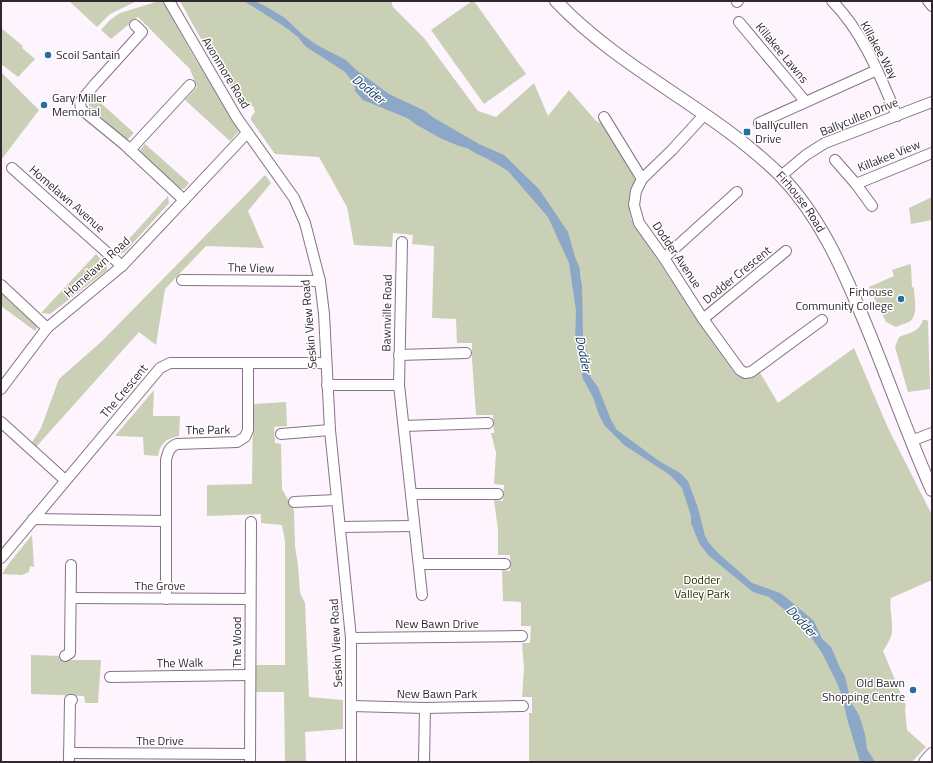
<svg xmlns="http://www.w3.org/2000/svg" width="933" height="763" viewBox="0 0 933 763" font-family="'Titillium Web',sans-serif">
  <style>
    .green { fill: #c9d0b6 }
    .water { fill: #8da8c6 }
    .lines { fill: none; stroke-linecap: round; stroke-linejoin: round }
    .minor-casing { stroke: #877286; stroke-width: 12 }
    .major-casing { stroke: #877286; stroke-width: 14 }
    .minor { stroke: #fff; stroke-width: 10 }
    .major { stroke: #fff; stroke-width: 12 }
    .poi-dot { fill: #266da1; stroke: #fff; stroke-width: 1.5 }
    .labels { text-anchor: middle; stroke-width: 3; stroke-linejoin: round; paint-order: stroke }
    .street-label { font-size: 12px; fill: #30272f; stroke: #fff }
    .poi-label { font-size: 12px; fill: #30272f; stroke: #fff; text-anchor: start }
    .park-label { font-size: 12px; fill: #283002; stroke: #fff }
    .water-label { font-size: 13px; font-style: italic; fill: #0c365d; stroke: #fff }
  </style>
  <rect width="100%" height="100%" fill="#fef4fd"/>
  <g class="green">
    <path d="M69,1H137L110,14L97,27Z"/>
    <path d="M159,1H163L194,57L238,127L239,131L230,141L185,100L197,87L190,69L138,17L111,39L101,30L110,20L120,13Z"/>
    <path d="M180,1H391L393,7L424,38L478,111L496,117L534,83L548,116L569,90L596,121L603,124L636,181C632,194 629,206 631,219L686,303L736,375L746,378L759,371L778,403L854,348L888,428L932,515V580L891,598C889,609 893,619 892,630C892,637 887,645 883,651L906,706L905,708L907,730L926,747L912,762H529V713H532V697H522L524,669L522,643H530L531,626H521V602L503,601L502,570L510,571V555H498V530L494,500L503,501L504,485L494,484L496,453L491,433H494L493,415H476L472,360V343H457L456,319L432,318L434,246L412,244L413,235L393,233L392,247L354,245L347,207L319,157L275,154L251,120V117L255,112L253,106L243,107L239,102L197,32Z"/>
    <path d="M472,1H474L526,74L484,104L431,30Z"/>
    <path d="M1,28L23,46L22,48L35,59L18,77L1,64Z"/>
    <path d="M1,72L39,110L1,160Z"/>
    <path d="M93,96L134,133L128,139L124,138L89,106L88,102Z"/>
    <path d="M145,144L189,183L184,189L179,188L141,154L140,150Z"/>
    <path d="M265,175L271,183L248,211L264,248L206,246L165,289L156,345L139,332L36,447L32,442L41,428L59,379L101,342Z"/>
    <path d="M168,196L169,203L125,252L120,254L118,251Z"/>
    <path d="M932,197V220L911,224L909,208Z"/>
    <path d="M96,254L107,266V270L50,314L41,313Z"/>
    <path d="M910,264L911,266L912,287L914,288C914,298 919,316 909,322C905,324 900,325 896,327L886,322L869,287L894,276L892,270Z"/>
    <path d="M1,292L35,323L37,328L35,331L1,306Z"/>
    <path d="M923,320H927L928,322L930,389L908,392L895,347L899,337C910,333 919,332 923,320Z"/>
    <path d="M154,390L153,416H180L179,436C166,439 161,442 158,456L144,455L143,437L115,436Z"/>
    <path d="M286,402L287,426L274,427L275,443L281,444L282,489L294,510L295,546L298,565L300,593L305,603L309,697L343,700V729L305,732L306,762H285L284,692H255V665H285V541L282,525L261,523V514L207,516V485L252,484L253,404Z"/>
    <path d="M32,535L34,567L30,566L29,572L22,575L2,574L10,562Z"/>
    <path d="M31,655L62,656L63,660H101L98,703H85L84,696L31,694Z"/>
  </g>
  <path class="water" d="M244,1H255L265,6L285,18L304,36L317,45L346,60L355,69L389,94L425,111L434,118L479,144L504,155L539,189L568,232L575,257L580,269V275L582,286L583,336L586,349L590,359L588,367L591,378L598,387L611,420L617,430L659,461L680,473L688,481L698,508L705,536L709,543L717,552L752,583L780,593L788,599L814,621L822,639L831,647L841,670L845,676L851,702L859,715L865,734L867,749L875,762H860L848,722L842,696L837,683L822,653L802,624L769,597L753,592L708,555L699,543L691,523V516L682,488L670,475L624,445L605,426L599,415L593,397L583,379L579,360V353L575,342L576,311L569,263L548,217L508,171L488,159L477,154L467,148L459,146L440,138L417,125L407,118L363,100L355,91V88L352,81L345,72L305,46L298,37L285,27Z"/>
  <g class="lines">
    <g class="minor-casing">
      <g id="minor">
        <path d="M169,1L237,118L294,198L305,223L320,281L324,314L330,430L351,638V762"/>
        <path d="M832,1C863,32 880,76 897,116"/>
        <path d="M928,1L932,6"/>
        <path d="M737,2L738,1"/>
        <path d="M739,22L805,101"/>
        <path d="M135,25L142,32L95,84L80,102L81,109L125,145L184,200"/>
        <path d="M705,114L672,150L642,179L636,191L634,205L639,223L664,258L703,319L740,370L745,373L751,372L822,320"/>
        <path d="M604,117L642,179"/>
        <path d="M759,123L877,70"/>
        <path d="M130,150L190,85"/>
        <path d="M835,160L856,184L872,206"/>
        <path d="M12,168L122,266"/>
        <path d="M781,176L806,155L825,143L932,102"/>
        <path d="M856,184L932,153"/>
        <path d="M402,242L399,385L422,595"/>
        <path d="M664,258L737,192"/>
        <path d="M182,280L320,281"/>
        <path d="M1,285L47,328"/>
        <path d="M703,319L786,251"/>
        <path d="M399,355L466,353"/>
        <path d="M327,385H399"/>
        <path d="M1,389L47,328L122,266L247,133"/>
        <path d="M1,422L65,480"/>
        <path d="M404,426L488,423"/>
        <path d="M281,434L330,430"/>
        <path d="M911,441L932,433"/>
        <path d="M411,494H498"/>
        <path d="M294,502L336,500"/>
        <path d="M33,519L165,521"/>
        <path d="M340,527L414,526"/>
        <path d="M1,558L160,368L170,363H326"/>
        <path d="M419,564H505"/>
        <path d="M71,598L250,599"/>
        <path d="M166,599V460C168,452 169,447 177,444L237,442L245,437L248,430V363"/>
        <path d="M351,638L522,636"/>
        <path d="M65,656L70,653L71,565"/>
        <path d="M110,677L249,675"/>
        <path d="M352,706L425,708L523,706"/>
        <path d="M69,753L250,754"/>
        <path d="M69,762L70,700H72"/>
        <path d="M250,762L251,522"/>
        <path d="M424,762L425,708"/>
      </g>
    </g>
    <g class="major-casing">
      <g id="major">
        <path id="s1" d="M556,1C621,70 712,108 780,175C819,215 842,267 863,318C887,375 907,434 932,490"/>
        <path d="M925,762L932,754"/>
      </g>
    </g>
    <use href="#minor" class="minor"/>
    <use href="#major" class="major"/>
  </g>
  <g class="poi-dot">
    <circle cx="48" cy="55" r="4"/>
    <circle cx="44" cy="105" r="4"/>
    <rect x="743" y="128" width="8" height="8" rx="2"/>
    <circle cx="901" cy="299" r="4"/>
    <circle cx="913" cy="690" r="4"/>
  </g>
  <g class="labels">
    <g class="street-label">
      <text transform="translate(879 50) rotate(61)" y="4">Killakee Way</text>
      <text transform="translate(782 53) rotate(50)" y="4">Killakee Lawns</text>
      <text transform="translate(226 73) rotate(59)" y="4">Avonmore Road</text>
      <text transform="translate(859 117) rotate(-22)" y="4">Ballycullen Drive</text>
      <text transform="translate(889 156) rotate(-22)" y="4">Killakee View</text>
      <text transform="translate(67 199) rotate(41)" y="4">Homelawn Avenue</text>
      <text dy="4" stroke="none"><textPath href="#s1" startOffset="318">Firhouse Road</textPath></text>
      <text transform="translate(677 255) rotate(56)" y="4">Dodder Avenue</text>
      <text transform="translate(97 267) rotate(-42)" y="4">Homelawn Road</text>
      <text transform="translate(251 268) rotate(1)" y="4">The View</text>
      <text transform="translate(737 275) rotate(-39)" y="4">Dodder Crescent</text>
      <text transform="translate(387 313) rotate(-89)" y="4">Bawnville Road</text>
      <text transform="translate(309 324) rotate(-95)" y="4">Seskin View Road</text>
      <text transform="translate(124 391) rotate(-50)" y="4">The Crescent</text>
      <text transform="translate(208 430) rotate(-1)" y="4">The Park</text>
      <text x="160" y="590">The Grove</text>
      <text x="437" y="628">New Bawn Drive</text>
      <text transform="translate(237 642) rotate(-90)" y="4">The Wood</text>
      <text transform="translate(336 643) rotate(-93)" y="4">Seskin View Road</text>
      <text transform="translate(180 663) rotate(-1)" y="4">The Walk</text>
      <text x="437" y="698">New Bawn Park</text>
      <text x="160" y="745">The Drive</text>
    </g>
    <g class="poi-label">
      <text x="56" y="59">Scoil Santain</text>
      <text x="52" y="102">Gary Miller<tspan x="52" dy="14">Memorial</tspan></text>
      <text x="755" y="129">ballycullen<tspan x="755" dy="14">Drive</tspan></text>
      <text x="893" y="296" text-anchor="end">Firhouse<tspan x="893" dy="14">Community College</tspan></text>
      <text x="905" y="687" text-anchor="end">Old Bawn<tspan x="905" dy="14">Shopping Centre</tspan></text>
    </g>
    <g class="park-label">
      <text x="702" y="584">Dodder<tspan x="702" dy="14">Valley Park</tspan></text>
    </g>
    <g class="water-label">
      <text transform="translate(369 89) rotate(39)" y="5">Dodder</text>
      <text transform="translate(584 354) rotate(78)" y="5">Dodder</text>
      <text transform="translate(802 621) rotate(47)" y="5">Dodder</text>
    </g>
  </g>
  <rect width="933" height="763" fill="none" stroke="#30272f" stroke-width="4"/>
</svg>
